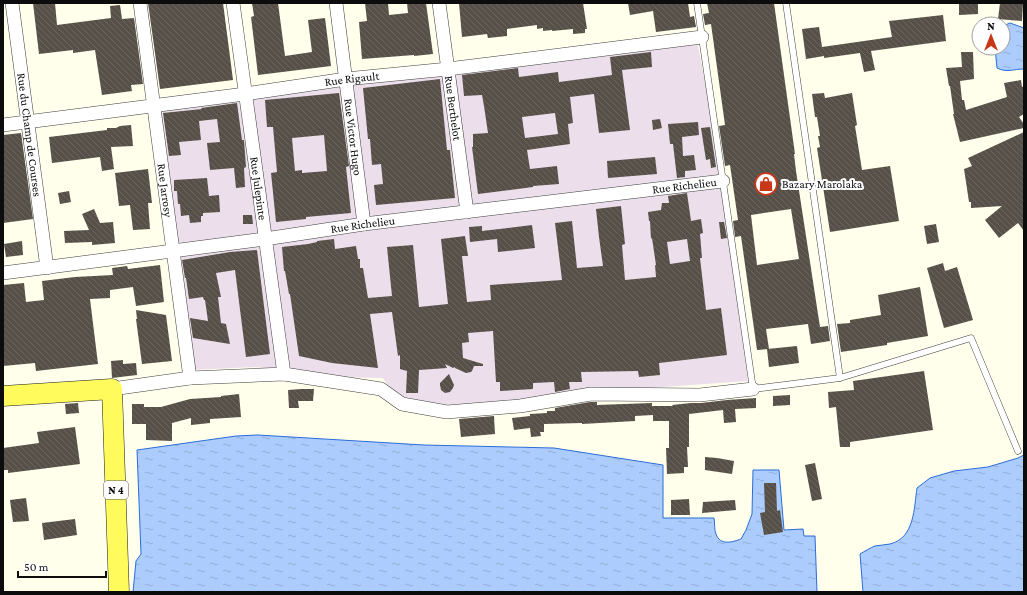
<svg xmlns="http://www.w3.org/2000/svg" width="1027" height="595" viewBox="0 0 1027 595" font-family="'Crimson Pro',serif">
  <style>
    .industrial { fill: #ecdfeb }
    .water { fill: url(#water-ripples); stroke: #2b6dda }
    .building { fill: url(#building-back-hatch); fill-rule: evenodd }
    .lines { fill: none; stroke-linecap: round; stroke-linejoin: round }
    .service-casing { stroke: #3f3f3f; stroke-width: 7 }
    .minor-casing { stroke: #3f3f3f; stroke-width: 14 }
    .primary-casing { stroke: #1d1d1d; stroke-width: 21 }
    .service { stroke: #fff; stroke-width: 6 }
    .minor { stroke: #fff; stroke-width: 13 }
    .primary { stroke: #fffb5c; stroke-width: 20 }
    .labels { text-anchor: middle; stroke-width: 4; stroke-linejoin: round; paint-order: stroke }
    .shield { fill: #fff; stroke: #555; stroke-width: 1 }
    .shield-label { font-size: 11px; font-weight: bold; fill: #0c0c0c }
    .street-label { font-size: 12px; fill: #0c0c0c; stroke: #fff }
    .poi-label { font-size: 12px; fill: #0c0c0c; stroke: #fff; text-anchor: start }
  </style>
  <defs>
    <pattern id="water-ripples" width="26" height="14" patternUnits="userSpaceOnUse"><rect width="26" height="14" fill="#abccfc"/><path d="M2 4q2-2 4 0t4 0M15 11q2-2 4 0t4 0" fill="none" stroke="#92aed7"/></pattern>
    <pattern id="building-back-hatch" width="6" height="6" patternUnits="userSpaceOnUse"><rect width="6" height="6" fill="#565048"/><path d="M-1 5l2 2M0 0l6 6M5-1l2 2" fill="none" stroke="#69645e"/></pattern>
  </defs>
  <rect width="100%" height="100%" fill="#ffffec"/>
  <path class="industrial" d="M697,41L710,107L748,381L636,389L467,407L396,398L383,378L335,377L255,367L192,370L148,111L543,62Z"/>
  <g class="water">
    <path d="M1010,23L1024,28V69C1013,69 1007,73 997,68L995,48H1003V26Z"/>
    <path d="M258,435L424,445L554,448L663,465V518H714C715,523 714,530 716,534C720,546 733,542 741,539L746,530L752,514L753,470H779L784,530L803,529L804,536H815L817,592H133L136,561L141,554L137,450L236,436Z"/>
    <path d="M1024,455V592H863L860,554C865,551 870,548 875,546C880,545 885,545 890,544C915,538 914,507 917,488L930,478L954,471L988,467L1018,458Z"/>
  </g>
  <g class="building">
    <path d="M33,3H55L57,25L111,18L110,6L120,5L122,19L134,18L143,84L131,85L132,91L102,95L95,50L73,53V50L39,54Z"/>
    <path d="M148,3H223L233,80L160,89Z"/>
    <path d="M252,3H278L285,56L312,52L308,20L325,18L331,66L258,75L251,17L254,16Z"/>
    <path d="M365,3H388L389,15L408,13L407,3H426L433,54L414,56V55L362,59L359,22L367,21Z"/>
    <path d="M459,3H583L587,29H585V33L573,34V29L552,31V30L543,31V28L537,29V25L507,29V36L488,38L487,34L462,37Z"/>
    <path d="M628,3H688L690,17L694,16L696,27L656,32L653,11L630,15Z"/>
    <path d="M707,3H774L795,154H794L796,171L820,327L828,326L830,341L811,344L808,324L766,329L769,349L757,350L741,236L735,237L733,221L738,220L730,165L725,166L719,126L725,125L711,24L705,25L703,14L709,13ZM791,209L799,259L757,265L751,215Z"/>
    <path d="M959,3H978V14L959,15Z"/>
    <path d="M1000,3L1014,4V3H1023L1022,21L998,19Z"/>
    <path d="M943,15L946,41L871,51L875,70L864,72L860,53L824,58V56L806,59L802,29L819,27L822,47L892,37L889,21Z"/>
    <path d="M651,52L652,67L622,70L630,130L599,133L594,94L570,97L573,123L568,124L570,144L527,150L530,169L557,166L559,184L533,186V187L478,194L472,147H473V134L488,133L484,106L482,95L464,96L462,75L518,68L519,77L558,72L559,82L590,78L612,75L610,57ZM555,113L558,134L525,138L522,117Z"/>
    <path d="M961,52H973L974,79L960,81L962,100H964L966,110L1007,97L1004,83L1021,80L1022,87L1024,86V114L1019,117L1024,124V128L960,142L953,114H954L950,86H949L946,68L962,67Z"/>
    <path d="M440,79L447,150H450L455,198L376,205L374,185L383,184L381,164L372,165L370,139H368L363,88Z"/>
    <path d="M339,93L349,166L346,167L351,213L306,217V219L276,222L271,173L277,172L273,127H267L265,100ZM324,135L327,171L302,173V170L295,171L292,138Z"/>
    <path d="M824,93L825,98L852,93L857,125L855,126L862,170L890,166L899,221L830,232L817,148L820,147L818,136H820L817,117H815L812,94Z"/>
    <path d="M237,103L242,140H244L246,167L244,168L245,187L236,188L234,168L210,170L207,143L220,142L217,119L199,121L201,140L179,142L181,155L169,156L163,113L202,109L201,108Z"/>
    <path d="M660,119L662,128L653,130L652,120Z"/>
    <path d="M698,122L699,135L682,137L683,156L694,155L696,170L685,171V177L677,178L673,144H670L668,124Z"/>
    <path d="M131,125L133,146L111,147L114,169L102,171L100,157L52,163L49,137L107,130V128H116L120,126Z"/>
    <path d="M710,127L716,167L711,168L710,159L706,160L701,128Z"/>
    <path d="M1024,132V231L1018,223L999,238L985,220L1002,206L971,208V202H969L964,169L972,166L968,158Z"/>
    <path d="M21,133L33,219L3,223V135Z"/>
    <path d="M655,157L657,174L608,178L607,161Z"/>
    <path d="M148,169L152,203H148L150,229L133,230L130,205L119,206L115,173Z"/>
    <path d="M207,178L209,196L219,195L220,212L203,213V216H201V222L190,223L189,215L181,216L180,204H178L177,191H174V180Z"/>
    <path d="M69,191L71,202L60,204L58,193Z"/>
    <path d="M687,193L691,221L701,219L703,233L700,234L702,258H700L706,310L721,308L727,355L659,363L660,375L639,377L638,371L581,372L582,382H569L570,389L555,392L554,382L533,383V389L500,391V382H496L493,331L468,333L469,342L462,343L463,358L483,364V366H474L472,371L471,372L466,373L455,368V367L453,368L445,364L447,368L419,370L418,393H406L407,371L400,369V355L398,356L392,312L370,314L378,368L332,363L299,356L290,294H289L285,271H284L282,247L308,244L317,242V241L334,239L335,249L356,246L358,259H360V268H363L368,298L392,296L387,247L413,245L419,307L448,304L441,239L465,236L468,256H462L467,302L491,300L490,285L562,280L555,223L572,221L577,268L603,266L599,237L596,209L621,206L625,244L622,245L625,280L656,277L655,265H656L652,238L651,239L650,221H649L648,212L661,210L662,203H669L668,196ZM687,239L690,261L670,264L667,242Z"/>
    <path d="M94,209L100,223L113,222L115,243L92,245V242L65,243L64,231L89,230L82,214Z"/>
    <path d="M243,215H252L253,224H243Z"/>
    <path d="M719,222H724L727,238L721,239Z"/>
    <path d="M936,224L939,242L927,244L924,226Z"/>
    <path d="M532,225L535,248L498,252L497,239L470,242L469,227L482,226V231Z"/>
    <path d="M22,241L23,255L6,257L4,244Z"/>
    <path d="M257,250L270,354L246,357L235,270L216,273L221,297H218L221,323L226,324L230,344L193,338L190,318L208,321L205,300H204L203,297L189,299L186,278H185L182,260L230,252Z"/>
    <path d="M943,263L945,271L957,267L973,320L944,328L927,268Z"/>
    <path d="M160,265L164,302L136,306L133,287L110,290V298L90,299L98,364L36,371L35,363L3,366V285L24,283L26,302L44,300L42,281L75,277L113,275L112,268L127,266L128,269Z"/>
    <path d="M920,287L928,336L887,343V345L841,352L837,324L850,323V320L881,315L878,295Z"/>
    <path d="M136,310L166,315L172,361L142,364L136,319H137Z"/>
    <path d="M797,346L799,363L769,367L767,349Z"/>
    <path d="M123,360V364L136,363L137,375L112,378L111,361Z"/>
    <path d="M924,371L933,430L850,442V447H840L836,407L829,408L828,392L854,390L853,381Z"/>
    <path d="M449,374L454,385L453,388L450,392L445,393L441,390L440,385V383Z"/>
    <path d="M301,389H314L313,401H298L299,408H289L288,390Z"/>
    <path d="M239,394L241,417L210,419V423L191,425V418L172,423V441L146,440V424H132V404H144V407H161L190,399L221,397V396Z"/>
    <path d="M790,395V405L773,406V396Z"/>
    <path d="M756,398V408L735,409L736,422L724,423L723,410L689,414V447H687L688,467H684V473L667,474L666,448H669V421H653V415L635,416V421L582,424V423L544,424V432H540L541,436L531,437L530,428L514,430L512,418L530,416V414L547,413V411H555V408L590,402H597V405L652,403V406H673L672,405L691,403H701L727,400Z"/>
    <path d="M78,403L79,413L66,414L65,404Z"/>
    <path d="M494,416L495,434L461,437L459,419Z"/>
    <path d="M75,427L80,464L8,473V470H3V448L39,443L37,432Z"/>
    <path d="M705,457L717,458L734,461L732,474L705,470Z"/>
    <path d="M815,463L822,499L812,501L805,465Z"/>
    <path d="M764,483H776L777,511L780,510L783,532L764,535L760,513L765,512Z"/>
    <path d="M26,498L29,521L13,522L10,500Z"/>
    <path d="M689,499L690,515H671V500Z"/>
    <path d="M735,500L736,510L702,513L703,502Z"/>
    <path d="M75,519L77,535L44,540L42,523Z"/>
  </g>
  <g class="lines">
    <g class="service-casing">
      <g id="service">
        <path d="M697,3L753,389L840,378L786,3"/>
        <path d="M840,378L971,338L1018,451"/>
      </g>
    </g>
    <g class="minor-casing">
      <g id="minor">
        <path id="s1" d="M12,3L47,268"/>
        <path id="s2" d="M140,3L190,378"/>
        <path id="s3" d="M233,3L284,374"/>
        <path id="s4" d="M336,3L364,224"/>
        <path id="s5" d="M439,3L467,212"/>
        <path id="s6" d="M3,125L245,94L346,79L448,69L702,37"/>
        <path id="s7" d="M3,273L265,239L364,224L723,181"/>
        <path d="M112,389L190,378L284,374L381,389L402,404L447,412L520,406L591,394L700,395L753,389"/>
      </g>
    </g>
    <g class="primary-casing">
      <path id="primary" d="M3,396L112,389L119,592"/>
    </g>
    <use href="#service" class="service"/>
    <use href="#minor" class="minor"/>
    <use href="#primary" class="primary"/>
  </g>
  <defs>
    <g id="shop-ring" transform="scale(1.15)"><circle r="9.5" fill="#fff" stroke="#c93618" stroke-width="1.5"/><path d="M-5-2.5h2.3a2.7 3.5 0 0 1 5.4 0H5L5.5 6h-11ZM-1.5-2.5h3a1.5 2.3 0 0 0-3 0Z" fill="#c93618"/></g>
  </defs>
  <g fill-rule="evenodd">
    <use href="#shop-ring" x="766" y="184"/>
  </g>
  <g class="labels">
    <rect class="shield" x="104" y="481" width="24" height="18" rx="3"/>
    <g class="shield-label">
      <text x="116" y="494">N 4</text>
    </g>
    <g class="street-label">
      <text dy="4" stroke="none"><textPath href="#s6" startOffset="352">Rue Rigault</textPath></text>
      <text dy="4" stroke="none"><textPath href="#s5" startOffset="106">Rue Berthelot</textPath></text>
      <text dy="4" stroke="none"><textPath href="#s1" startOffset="133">Rue du Champ de Courses</textPath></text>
      <text dy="4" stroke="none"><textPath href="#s4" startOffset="135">Rue Victor Hugo</textPath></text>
      <text dy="4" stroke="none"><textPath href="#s7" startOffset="687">Rue Richelieu</textPath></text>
      <text dy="4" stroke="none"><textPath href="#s3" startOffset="187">Rue Julepinte</textPath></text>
      <text dy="4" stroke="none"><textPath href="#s2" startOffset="189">Rue Jarrosy</textPath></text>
      <text dy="4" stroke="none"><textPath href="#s7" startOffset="363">Rue Richelieu</textPath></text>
    </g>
    <g class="poi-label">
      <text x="782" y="188">Bazary Marolaka</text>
    </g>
  </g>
  <rect width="1027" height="595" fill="none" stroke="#0c0c0c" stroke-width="8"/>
  <g transform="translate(991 36)"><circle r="19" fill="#ffffff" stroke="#9e9e9e"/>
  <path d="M0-3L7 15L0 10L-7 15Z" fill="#c93618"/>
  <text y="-6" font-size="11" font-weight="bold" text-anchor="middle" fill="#0c0c0c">N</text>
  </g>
  <path d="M18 571v6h88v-6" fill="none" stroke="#0c0c0c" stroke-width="2"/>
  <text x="24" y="571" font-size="12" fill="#0c0c0c" stroke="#ffffff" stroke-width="3" paint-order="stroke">50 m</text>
</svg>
